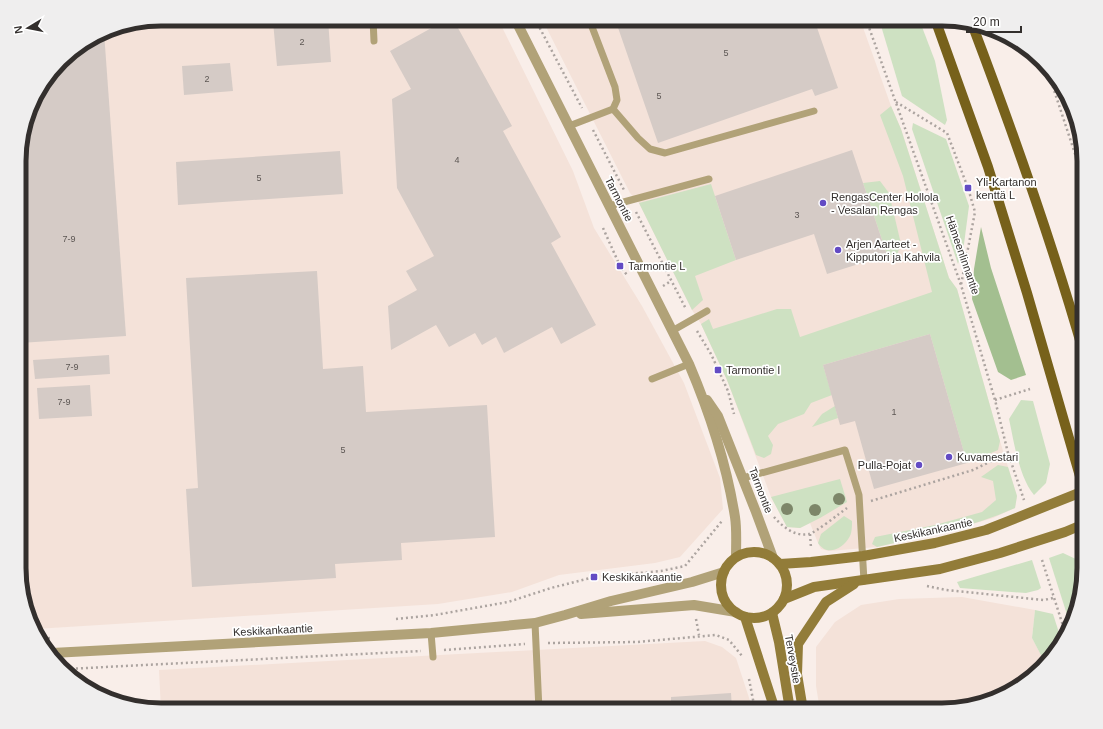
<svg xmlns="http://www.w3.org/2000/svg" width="1103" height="729" viewBox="0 0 1103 729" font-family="Arial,sans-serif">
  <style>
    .built { fill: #f4e2d9 }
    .green { fill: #cee1c2 }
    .forest { fill: #a3bf90 }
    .building { fill: #d5cbc6 }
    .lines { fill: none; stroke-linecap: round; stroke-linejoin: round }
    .path { stroke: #aca4a0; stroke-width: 2.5; stroke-dasharray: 2 3; stroke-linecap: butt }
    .service { stroke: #b1a278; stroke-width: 7 }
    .tertiary { stroke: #b1a278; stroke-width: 10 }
    .secondary { stroke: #927c39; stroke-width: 10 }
    .primary { stroke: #77611b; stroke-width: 10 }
    .tree { fill: #7d8669 }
    .poi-dot { fill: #634bc4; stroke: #fff; stroke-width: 1.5 }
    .labels { text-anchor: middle; stroke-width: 3.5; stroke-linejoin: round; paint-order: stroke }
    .number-label { font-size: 9px; fill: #5c5653 }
    .poi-label { font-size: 11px; fill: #332f2d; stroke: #fff; text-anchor: start }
    .street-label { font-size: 11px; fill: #332f2d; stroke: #fff }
    .rim { fill: none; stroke: #332f2d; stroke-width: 5 }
  </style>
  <rect width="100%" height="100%" fill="#f9eee9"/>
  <g class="built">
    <path d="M161,19H498L573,171L594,228L642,306L684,383L720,478L723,509L680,557L655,563L559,575L512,592L438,604L35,629L20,586V143L34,98L67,54L107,30Z"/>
    <path d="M542,19H860L891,106L901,129L949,278L957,289L1000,441L1017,496L1015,508L993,518L952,530L877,547L829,551L821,549L818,543L810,523L800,528L787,527L771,497L727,380L701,324L692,310L639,203L630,193Z"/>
    <path d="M962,597L1035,610L1032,638L1044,661L1013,691L951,710H820L816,686V647L835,622L861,605L899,599Z"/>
    <path d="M705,641L722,647L736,658L753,710H161L159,670Z"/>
  </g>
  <g class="green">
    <path d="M879,19H919L935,61L947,120L945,125L902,96Z"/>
    <path d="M891,106L901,129L949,278L957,289L1000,441L998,450L967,463L930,334L823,365L832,395L811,403L804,414L778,424L768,436L773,445L771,454L764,458L756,455L727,380L701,324L709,319L713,329L777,309H791L800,337L932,292L903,176L880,115Z"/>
    <path d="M913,123L946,139L969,206L964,244L958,264L912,129Z"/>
    <path d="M880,181L889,193L901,244L897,255H887L863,183Z"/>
    <path d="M711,184L736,260L695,276L703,300L692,310L639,203Z"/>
    <path d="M1021,400L1033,401L1050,464L1046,483L1034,495C1019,477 1014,442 1009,419Z"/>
    <path d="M835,406L838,418L812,427L822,414Z"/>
    <path d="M998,465L1008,467L1017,496L1015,508C971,528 924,536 877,547L872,544L875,537L935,525L982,512L996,500L993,481L981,477Z"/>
    <path d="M840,479L847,502L820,518L800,528L787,527L771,497Z"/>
    <path d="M844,516L852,521C852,525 852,532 850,536C843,549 827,557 818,543L821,534Z"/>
    <path d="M1063,553L1080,561L1084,577L1069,621L1049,558Z"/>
    <path d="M1032,560L1041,588L1038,590L1026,593L960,588L957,582Z"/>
    <path d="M1035,610L1053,614L1062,642L1060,647L1044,661L1032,638Z"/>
  </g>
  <path class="forest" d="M981,227L991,268L1026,375L1011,380L998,372L972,299L974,269Z"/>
  <g class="building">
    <path d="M232,19H246V22L232,23Z"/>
    <path d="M254,19H328L331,62L277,66L273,21L254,22Z"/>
    <path d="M431,19H453L512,126L503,131L561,237L551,243L596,325L561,344L552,327L504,353L496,337L482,345L475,333L449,347L436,325L391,350L388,306L417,290L406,271L434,256L397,188L392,99L411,89L390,51L435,26Z"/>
    <path d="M615,19H814L838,88L815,96L812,89L658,143Z"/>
    <path d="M104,32L126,336L20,343V143L34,98L67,54Z"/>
    <path d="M230,63L233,91L184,95L182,66Z"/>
    <path d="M852,150L887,255L827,274L814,234L736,260L715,196Z"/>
    <path d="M340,151L343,194L178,205L176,162Z"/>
    <path d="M317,271L323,369L363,366L366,412L487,405L495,537L401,543L402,560L335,564L336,578L192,587L186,489L198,488L186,278Z"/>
    <path d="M930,334L967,463L874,489L855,421L840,425L823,365Z"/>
    <path d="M109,355L110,374L35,379L33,360Z"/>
    <path d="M90,385L92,416L39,419L37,388Z"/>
    <path d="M731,693L732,710H671V697Z"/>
  </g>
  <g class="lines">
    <g class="path">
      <path d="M535,19L582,108"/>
      <path d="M866,19L961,285L995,400L1008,453L1024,500"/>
      <path d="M1048,72L1084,181"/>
      <path d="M896,102L947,133L968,188L975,212L961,285"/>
      <path d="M593,130L624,190"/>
      <path d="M1075,150L1081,143"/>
      <path d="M636,212L686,309"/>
      <path d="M603,228L620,266L627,275"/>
      <path d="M663,286L671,281"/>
      <path d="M697,331L711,354L728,391L734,414"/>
      <path d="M995,400L1030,389"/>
      <path d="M871,501L973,470L1008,453"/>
      <path d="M774,517C783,527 795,537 809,534C815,533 840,513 847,508"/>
      <path d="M810,534L811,548"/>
      <path d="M1042,560L1065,632"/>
      <path d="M927,586L946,590L1044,600L1053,598"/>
      <path d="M396,619L435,615L508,602L551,588L594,577L661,571L685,566L722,521"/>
      <path d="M696,619L699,635"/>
      <path d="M38,639L50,638"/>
      <path d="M548,643L637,642L716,635L729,640L742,656"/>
      <path d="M444,650L525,644"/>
      <path d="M66,669L421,651"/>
      <path d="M749,679L755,710"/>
    </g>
    <g class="service">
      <path d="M373,19L374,41"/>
      <path d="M613,109L638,138L650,149L665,153L814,111"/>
      <path d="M569,126L613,109L617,100L615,87L589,19"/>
      <path d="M609,206L709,179"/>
      <path d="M672,331L707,311"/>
      <path d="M652,379L689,364"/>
      <path d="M743,478L845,450L859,495L864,581"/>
      <path d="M535,623L539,710"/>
      <path d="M431,633L433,657"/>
    </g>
    <g class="tertiary">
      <path d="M515,19L689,364C709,411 727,467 735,517C737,530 736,544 736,557"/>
      <path d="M707,400L718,416L756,512L773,558"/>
      <path d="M581,614L694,605L736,612"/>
      <path d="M52,653L431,633L535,623L565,615L611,601L692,582L724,572"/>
    </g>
    <g class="secondary">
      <circle cx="754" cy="585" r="33"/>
      <path d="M780,564L811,562L863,556L935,543L986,530L1084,491"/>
      <path d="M784,599L814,587L940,569L1000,553L1065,532L1084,524"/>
      <path d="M772,613L779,642L790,710"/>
      <path d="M745,617L775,710"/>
      <path d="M803,710L797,674L798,644L826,602L854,584"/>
    </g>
    <g class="primary">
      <path d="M935,19L988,167L1027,293L1084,490"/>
      <path d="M972,24C1013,132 1052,242 1084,354"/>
    </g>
  </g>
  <g class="tree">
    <circle cx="839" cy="499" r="6"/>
    <circle cx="787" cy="509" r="6"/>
    <circle cx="815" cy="510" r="6"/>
  </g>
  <g class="poi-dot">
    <rect x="964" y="184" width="8" height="8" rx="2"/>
    <circle cx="823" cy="203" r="4"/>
    <circle cx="838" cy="250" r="4"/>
    <rect x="616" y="262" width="8" height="8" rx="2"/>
    <rect x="714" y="366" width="8" height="8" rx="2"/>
    <circle cx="949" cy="457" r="4"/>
    <circle cx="919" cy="465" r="4"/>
    <rect x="590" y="573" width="8" height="8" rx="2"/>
  </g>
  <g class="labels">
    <g class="number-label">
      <text x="302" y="45">2</text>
      <text x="726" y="56">5</text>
      <text x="207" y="82">2</text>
      <text x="659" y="99">5</text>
      <text x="457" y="163">4</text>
      <text x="259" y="181">5</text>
      <text x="797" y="218">3</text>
      <text x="69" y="242">7-9</text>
      <text x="72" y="370">7-9</text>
      <text x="64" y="405">7-9</text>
      <text x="894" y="415">1</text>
      <text x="343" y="453">5</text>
    </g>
    <g class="poi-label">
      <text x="976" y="186">Yli-Kartanon<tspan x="976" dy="13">kenttä L</tspan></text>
      <text x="831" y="201">RengasCenter Hollola<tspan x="831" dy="13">- Vesalan Rengas</tspan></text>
      <text x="846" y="248">Arjen Aarteet -<tspan x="846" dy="13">Kipputori ja Kahvila</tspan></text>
      <text x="628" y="270">Tarmontie L</text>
      <text x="726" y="374">Tarmontie I</text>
      <text x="957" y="461">Kuvamestari</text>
      <text x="911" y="469" text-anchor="end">Pulla-Pojat</text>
      <text x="602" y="581">Keskikankaantie</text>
    </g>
    <g class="street-label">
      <text transform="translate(619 199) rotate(63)" y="4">Tarmontie</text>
      <text transform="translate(963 255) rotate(71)" y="4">Hämeenlinnantie</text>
      <text transform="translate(761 490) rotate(69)" y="4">Tarmontie</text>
      <text transform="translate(933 530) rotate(-12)" y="4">Keskikankaantie</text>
      <text transform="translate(273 630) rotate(-3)" y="4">Keskikankaantie</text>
      <text transform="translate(793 659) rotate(80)" y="4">Terveystie</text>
    </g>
  </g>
  <path d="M0 0H1103V729H0ZM161 26H942A135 135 0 0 1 1077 161V568A135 135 0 0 1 942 703H161A135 135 0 0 1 26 568V161A135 135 0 0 1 161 26Z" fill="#efeeee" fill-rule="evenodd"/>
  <path class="rim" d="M161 26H942A135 135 0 0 1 1077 161V568A135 135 0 0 1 942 703H161A135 135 0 0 1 26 568V161A135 135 0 0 1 161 26Z"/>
  <g transform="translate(28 28) rotate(260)" stroke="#ffffff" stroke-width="3" paint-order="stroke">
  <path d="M0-3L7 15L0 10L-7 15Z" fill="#332f2d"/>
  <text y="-6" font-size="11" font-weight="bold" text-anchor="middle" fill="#332f2d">N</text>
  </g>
  <path d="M967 26v6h54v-6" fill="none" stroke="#332f2d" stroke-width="2"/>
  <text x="973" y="26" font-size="12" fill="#332f2d" stroke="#ffffff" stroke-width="3" paint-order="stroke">20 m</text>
</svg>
